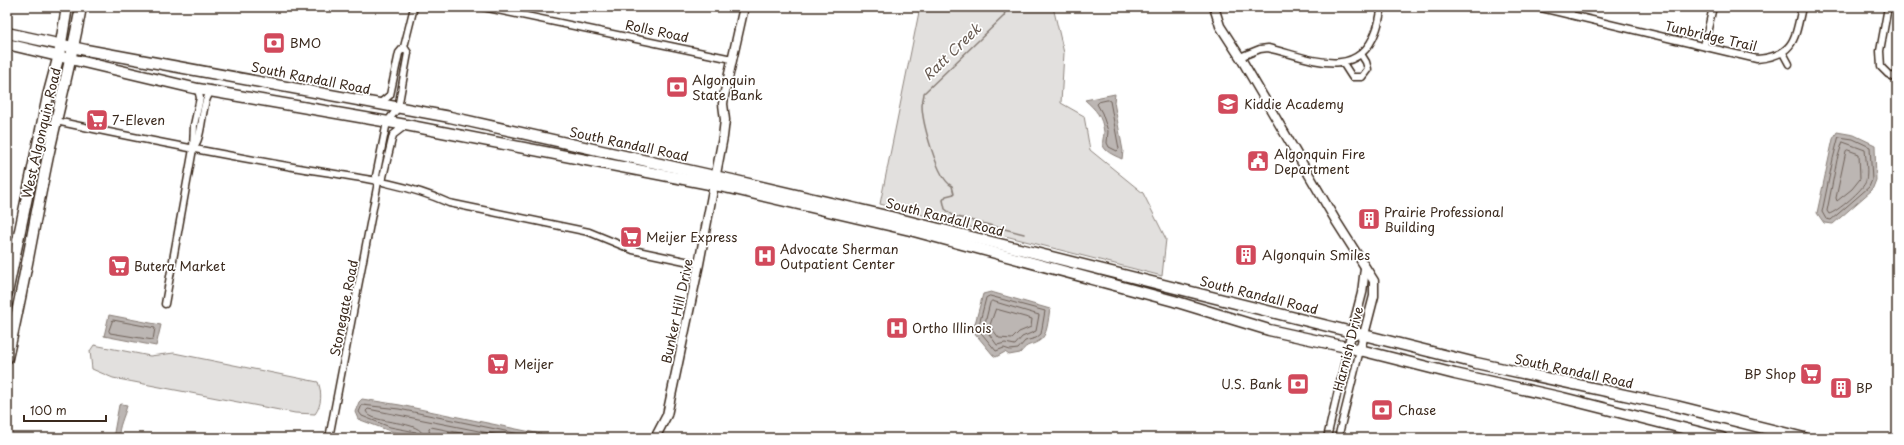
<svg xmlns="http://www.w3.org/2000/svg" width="1904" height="445" viewBox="0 0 1904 445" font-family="'Playpen Sans',sans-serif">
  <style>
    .green { fill: #e2e0de; stroke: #8e857e }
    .water { fill: #bcb6b3; stroke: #887e77 }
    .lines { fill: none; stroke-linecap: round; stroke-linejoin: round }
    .shore { stroke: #6f625a; stroke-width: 1 }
    .stream { stroke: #887e77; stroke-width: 1.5 }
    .minor-casing { stroke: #3b2a1e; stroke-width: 9 }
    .tertiary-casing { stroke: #3b2a1e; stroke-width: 11 }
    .primary-casing { stroke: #3b2a1e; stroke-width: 13 }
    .minor { stroke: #fff; stroke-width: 6 }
    .tertiary { stroke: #fff; stroke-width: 8 }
    .primary { stroke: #fff; stroke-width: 10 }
    .labels { text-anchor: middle; stroke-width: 3.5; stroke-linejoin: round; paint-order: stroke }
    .street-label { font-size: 13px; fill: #3b2a1e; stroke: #fff }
    .poi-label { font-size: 13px; fill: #3b2a1e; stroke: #fff; text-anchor: start }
    .water-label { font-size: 14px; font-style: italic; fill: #685b52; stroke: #fff }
  </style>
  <rect width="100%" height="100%" fill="#fff"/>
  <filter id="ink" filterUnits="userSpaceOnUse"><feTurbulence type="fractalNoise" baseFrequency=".025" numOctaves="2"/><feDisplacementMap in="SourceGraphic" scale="8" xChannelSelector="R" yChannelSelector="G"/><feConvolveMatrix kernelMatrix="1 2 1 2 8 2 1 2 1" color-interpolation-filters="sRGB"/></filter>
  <g filter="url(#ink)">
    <g class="green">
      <path d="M920,7H1053L1064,53L1061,103L1084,116L1090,150L1143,193L1166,239L1162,276L880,204Z"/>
      <path d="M94,345L150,356L174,353L318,382C322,392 322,405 315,414L295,413L113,378L92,369L90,351Z"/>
    </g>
    <g class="water">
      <path d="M1115,94L1114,102L1123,151L1122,159C1118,157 1110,154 1106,150C1100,144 1104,138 1104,132C1102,116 1096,110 1085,100Z"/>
      <path d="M1837,132L1854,135L1875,145L1876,180L1872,190L1833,224L1824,223L1817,213L1833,139Z"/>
      <path d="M991,292L1050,309C1048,319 1048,336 1039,341C1029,347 1029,342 1020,353L1009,355L1005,352L996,357L993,355L973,331L983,294Z"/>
      <path d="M109,315L161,325L156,346L104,336Z"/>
      <path d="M362,399L400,405L560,438H422L390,431L358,419L355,412L359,402Z"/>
      <path d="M122,404L127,405C125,416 118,426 119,438H113L119,405Z"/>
    </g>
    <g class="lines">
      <g class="shore">
        <path d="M1108,100L1110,101L1119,149L1117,151L1109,147L1107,143L1108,131L1102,113L1097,104L1099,102Z"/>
        <path d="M1839,137L1853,139L1870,147L1872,180L1869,187L1831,220L1826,219L1822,212L1833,159Z"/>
        <path d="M1843,142L1865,150C1866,160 1868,171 1866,181C1864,189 1837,212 1829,214L1827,211L1837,160Z"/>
        <path d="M1848,150L1859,154L1860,179L1852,189L1837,201L1836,198L1846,151Z"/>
        <path d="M990,296L1045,311L1041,334L1036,338L1025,341L1018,349L1010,350L1004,348L996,351L978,329L986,298Z"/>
        <path d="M992,301L1039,315L1036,331L1022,337L1015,345L1005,343L997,345L984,327L990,303Z"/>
        <path d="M996,309L1032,319L1031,327L1019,332L1012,339L999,338L990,326Z"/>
        <path d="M113,320L155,328L153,340L110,333L109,331Z"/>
        <path d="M419,438L416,432L390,427L362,416L359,412L362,405L399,409L539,438"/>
        <path d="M424,438C423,418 371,426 366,411L368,409L514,438"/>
        <path d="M430,438L429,429L431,427L485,438"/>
      </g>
      <path class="stream" d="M1006,7L1004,16L924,93C924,97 922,101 922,105C922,121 937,179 952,186L954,194L946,196L943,200L945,209L954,216L1024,234"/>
      <g class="minor-casing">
        <g id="minor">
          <path d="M483,7L732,59"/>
          <path d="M1537,7L1757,59C1794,56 1795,39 1802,7"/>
          <path d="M1888,7L1880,51L1881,67L1888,74L1897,79"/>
          <path d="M1570,15L1572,7"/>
          <path d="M1704,46L1713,7"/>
          <path d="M1783,53L1789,64"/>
          <path d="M1240,57L1260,49L1268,48C1307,57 1357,83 1376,31C1379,24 1380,15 1382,7"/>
          <path d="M1343,63L1352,77H1362L1368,69L1366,62L1361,54"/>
          <path d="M379,104L390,95L399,53L404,47L414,7"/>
          <path d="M56,121C135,138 214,153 293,167C345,176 401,181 449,203L589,232L633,250L699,264"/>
          <path d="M194,148C195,145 197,142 198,139C203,127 202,97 213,90"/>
          <path d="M378,182L383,177L393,135L406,125"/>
          <path d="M165,304L193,149L194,125L200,98L198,89"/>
          <path d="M329,438L378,182L376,176L387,122L398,108L408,53L404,47"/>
          <path d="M1327,438L1348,347"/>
          <path d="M1338,438L1360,350"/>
        </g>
      </g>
      <g class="tertiary-casing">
        <g id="tertiary">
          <path d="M1214,7L1220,26L1240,57L1336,221L1374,281V296L1360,350"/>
          <path d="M1348,347L1362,293L1365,268"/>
          <path d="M655,438L667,415L699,264L723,137L725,120L723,104L724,96L744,7"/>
        </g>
      </g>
      <g class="primary-casing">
        <g id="primary">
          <path d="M7,33L86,50L450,117L732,180L891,217L1476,363L1676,406L1804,438"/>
          <path d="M7,44L198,89L406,125L730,188L910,230L1174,301L1269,330L1360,350L1455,374L1563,398L1722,438"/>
          <path d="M7,293L48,96L59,55L67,7"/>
          <path d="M7,358C23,291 34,223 48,156C59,106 72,57 81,7"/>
        </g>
      </g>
      <use href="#minor" class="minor"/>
      <use href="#tertiary" class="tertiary"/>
      <use href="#primary" class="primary"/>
    </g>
  </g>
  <defs>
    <g id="bank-square" transform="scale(1.15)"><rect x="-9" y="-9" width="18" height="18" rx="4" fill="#d1495b" stroke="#fff"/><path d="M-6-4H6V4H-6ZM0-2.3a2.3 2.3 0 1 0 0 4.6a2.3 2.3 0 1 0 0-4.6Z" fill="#fff"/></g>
    <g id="school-square" transform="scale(1.15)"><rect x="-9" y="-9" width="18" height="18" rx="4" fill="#d1495b" stroke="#fff"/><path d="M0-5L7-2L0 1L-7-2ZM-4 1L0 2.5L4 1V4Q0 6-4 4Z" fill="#fff"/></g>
    <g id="supermarket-square" transform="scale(1.15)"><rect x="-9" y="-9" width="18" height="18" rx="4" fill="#d1495b" stroke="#fff"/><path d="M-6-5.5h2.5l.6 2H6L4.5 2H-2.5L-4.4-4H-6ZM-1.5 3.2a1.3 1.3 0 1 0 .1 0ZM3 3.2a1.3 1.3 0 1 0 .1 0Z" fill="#fff"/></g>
    <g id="civic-square" transform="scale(1.15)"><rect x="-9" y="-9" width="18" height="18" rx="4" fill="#d1495b" stroke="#fff"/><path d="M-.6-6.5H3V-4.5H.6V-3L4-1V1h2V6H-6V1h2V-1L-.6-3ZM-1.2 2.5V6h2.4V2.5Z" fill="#fff"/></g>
    <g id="building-square" transform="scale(1.15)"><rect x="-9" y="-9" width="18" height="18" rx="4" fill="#d1495b" stroke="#fff"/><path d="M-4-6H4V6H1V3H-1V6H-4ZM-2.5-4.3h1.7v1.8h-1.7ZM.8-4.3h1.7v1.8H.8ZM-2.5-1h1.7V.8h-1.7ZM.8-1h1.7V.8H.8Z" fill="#fff"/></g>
    <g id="hospital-square" transform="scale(1.15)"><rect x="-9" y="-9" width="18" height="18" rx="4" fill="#d1495b" stroke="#fff"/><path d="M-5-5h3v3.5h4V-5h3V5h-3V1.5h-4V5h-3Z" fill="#fff"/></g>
  </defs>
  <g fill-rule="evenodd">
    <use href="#bank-square" x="274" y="43"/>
    <use href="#bank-square" x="677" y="87"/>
    <use href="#school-square" x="1228" y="104"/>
    <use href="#supermarket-square" x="97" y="120"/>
    <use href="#civic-square" x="1258" y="161"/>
    <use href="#building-square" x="1369" y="219"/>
    <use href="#supermarket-square" x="631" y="237"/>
    <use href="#building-square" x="1246" y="255"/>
    <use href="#hospital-square" x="765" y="256"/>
    <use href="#supermarket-square" x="119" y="266"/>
    <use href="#hospital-square" x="897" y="328"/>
    <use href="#supermarket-square" x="498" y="364"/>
    <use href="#supermarket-square" x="1811" y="374"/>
    <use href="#bank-square" x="1298" y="384"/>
    <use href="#building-square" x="1841" y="388"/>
    <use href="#bank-square" x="1382" y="410"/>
  </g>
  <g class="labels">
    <g class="street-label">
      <text transform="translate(657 31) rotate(12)" y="5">Rolls Road</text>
      <text transform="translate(1711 36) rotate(13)" y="5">Tunbridge Trail</text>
      <text transform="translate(311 78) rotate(11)" y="5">South Randall Road</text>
      <text transform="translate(41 133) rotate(-77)" y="5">West Algonquin Road</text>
      <text transform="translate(629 144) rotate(12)" y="5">South Randall Road</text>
      <text transform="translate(945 217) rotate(14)" y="5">South Randall Road</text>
      <text transform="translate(1259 295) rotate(14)" y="5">South Randall Road</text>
      <text transform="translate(344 308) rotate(-79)" y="5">Stonegate Road</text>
      <text transform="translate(677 311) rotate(-78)" y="5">Bunker Hill Drive</text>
      <text transform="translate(1348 349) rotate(-76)" y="5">Harnish Drive</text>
      <text transform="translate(1574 371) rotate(12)" y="5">South Randall Road</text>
    </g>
    <g class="poi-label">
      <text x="290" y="48">BMO</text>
      <text x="692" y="85">Algonquin<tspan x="692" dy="15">State Bank</tspan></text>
      <text x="1244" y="109">Kiddie Academy</text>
      <text x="112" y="125">7-Eleven</text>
      <text x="1274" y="159">Algonquin Fire<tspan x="1274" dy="15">Department</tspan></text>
      <text x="1384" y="217">Prairie Professional<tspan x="1384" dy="15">Building</tspan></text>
      <text x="646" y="242">Meijer Express</text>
      <text x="780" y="254">Advocate Sherman<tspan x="780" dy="15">Outpatient Center</tspan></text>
      <text x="1262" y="260">Algonquin Smiles</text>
      <text x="134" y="271">Butera Market</text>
      <text x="912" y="333">Ortho Illinois</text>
      <text x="514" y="369">Meijer</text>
      <text x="1796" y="379" text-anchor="end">BP Shop</text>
      <text x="1282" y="389" text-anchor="end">U.S. Bank</text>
      <text x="1856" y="393">BP</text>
      <text x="1398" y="415">Chase</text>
    </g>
    <g class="water-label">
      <text transform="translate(952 52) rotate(-44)" y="5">Ratt Creek</text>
    </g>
  </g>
  <rect width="1904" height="445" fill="none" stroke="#fff" stroke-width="24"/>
  <rect x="12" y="12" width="1880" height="421" fill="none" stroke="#3b2a1e" stroke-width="1.5" filter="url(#ink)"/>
  <path d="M24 415v6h82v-6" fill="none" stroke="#3b2a1e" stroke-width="2"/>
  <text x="30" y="415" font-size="12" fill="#3b2a1e" stroke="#ffffff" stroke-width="3" paint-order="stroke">100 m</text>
</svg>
